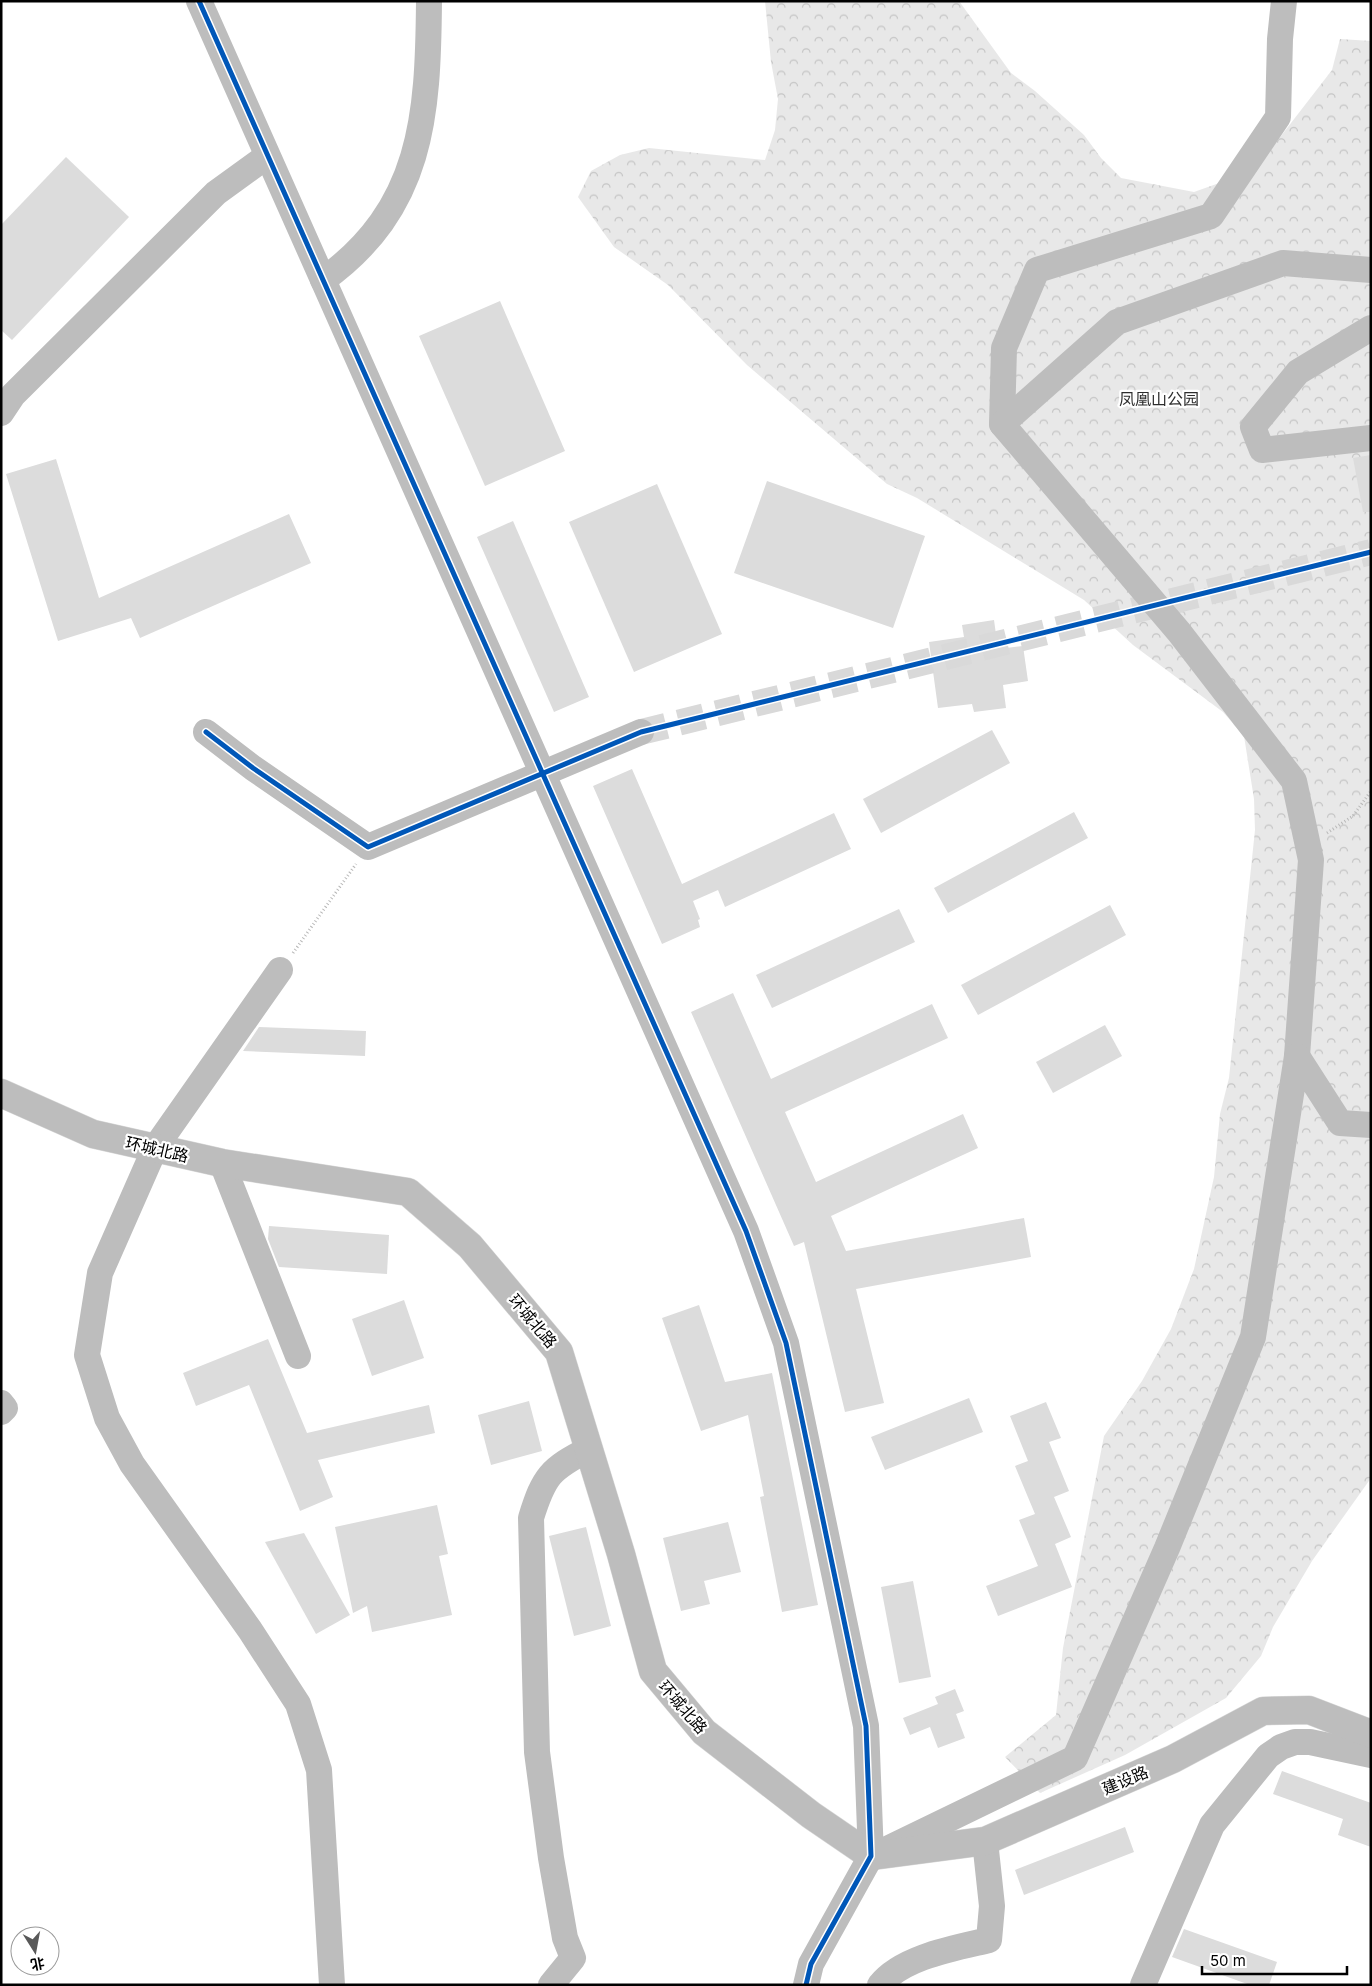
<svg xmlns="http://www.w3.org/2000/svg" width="1372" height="1986" viewBox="0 0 1372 1986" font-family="Inter,'Noto Sans SC',sans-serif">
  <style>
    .forest { fill: url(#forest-crowns) }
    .building { fill: #dcdcdc }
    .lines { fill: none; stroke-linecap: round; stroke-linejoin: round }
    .minor-tunnel { stroke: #d9d9d9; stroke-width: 26; stroke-dasharray: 26 13; stroke-linecap: butt }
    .major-casing { stroke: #dbdbdb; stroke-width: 29 }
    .path { stroke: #b8b8b8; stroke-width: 3; stroke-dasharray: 1 2.5; stroke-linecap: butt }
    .minor { stroke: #bdbdbd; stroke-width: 26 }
    .major { stroke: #bdbdbd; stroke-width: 28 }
    .cycleway-casing { stroke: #fff; stroke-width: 8 }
    .cycleway { stroke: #0057b8; stroke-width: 5 }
    .labels { text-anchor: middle; stroke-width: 4.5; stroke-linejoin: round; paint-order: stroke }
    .park-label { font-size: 16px; fill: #2d2d2d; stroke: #fff }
    .street-label { font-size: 16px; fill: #000; stroke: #fff }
  </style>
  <defs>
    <pattern id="forest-crowns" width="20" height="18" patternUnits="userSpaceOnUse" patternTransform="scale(1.25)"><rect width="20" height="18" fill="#e8e8e8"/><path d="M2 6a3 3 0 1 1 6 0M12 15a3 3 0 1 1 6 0" fill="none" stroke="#c5c5c5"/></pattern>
  </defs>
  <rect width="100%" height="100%" fill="#fff"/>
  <path class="forest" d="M765,1H959L1011,73L1035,91L1084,135L1101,158L1121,178L1194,192L1222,182L1274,145L1332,70L1340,39L1371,41V1478L1312,1561L1273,1627L1261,1656L1226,1698L1125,1755L1040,1793L1005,1757L1056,1715L1063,1648L1104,1436L1142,1381L1171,1329L1194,1269L1214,1177L1220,1114L1229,1078L1255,830L1254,799L1244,736L1223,712L1133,645L1084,600L917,498L887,484L747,365L668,285L614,247L578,197L591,171L620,155L649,148L765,160L775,130L778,99L771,62Z"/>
  <g class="building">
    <path d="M66,157L129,217L12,340L1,330V225Z"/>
    <path d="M500,301L565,451L485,486L419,336Z"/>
    <path d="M1371,455V512H1363L1353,458Z"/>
    <path d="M56,459L99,598L289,514L311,563L140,638L131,618L58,641L6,474Z"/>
    <path d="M767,481L925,536L893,628L734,573Z"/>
    <path d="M657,484L722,634L634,672L569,522Z"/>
    <path d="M513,521L589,697L554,712L477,537Z"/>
    <path d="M994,620L998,649L1023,646L1028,681L1003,685L1006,708L974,712L972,704L938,708L929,642L964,637L962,625Z"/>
    <path d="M992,730L1010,763L881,833L863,799Z"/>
    <path d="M632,769L682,884L834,813L851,849L725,907L718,890L693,901L700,919L698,920L700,927L662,944L593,786Z"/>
    <path d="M1074,812L1088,838L948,913L934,888Z"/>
    <path d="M1110,905L1126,935L978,1015L961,985Z"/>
    <path d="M899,909L915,942L772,1008L756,975Z"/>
    <path d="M733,993L771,1079L932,1004L948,1038L785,1112L816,1182L963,1114L978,1148L831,1216L846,1251L1024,1218L1031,1257L856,1289L884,1403L845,1412L804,1242L794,1246L691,1012Z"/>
    <path d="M1105,1025L1122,1056L1053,1093L1036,1062Z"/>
    <path d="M259,1027L366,1031L365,1056L243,1051Z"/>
    <path d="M269,1226L389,1235L387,1274L279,1267L268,1239Z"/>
    <path d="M404,1300L424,1358L372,1376L352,1319Z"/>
    <path d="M699,1305L725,1382L772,1373L818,1605L782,1612L760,1497L764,1496L748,1415L701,1431L662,1318Z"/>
    <path d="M268,1339L307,1433L429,1405L435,1433L318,1460L333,1497L300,1511L249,1385L196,1406L183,1373Z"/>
    <path d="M969,1398L983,1432L885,1470L871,1437Z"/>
    <path d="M529,1401L542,1451L491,1465L478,1415Z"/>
    <path d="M1046,1402L1061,1438L1049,1442L1069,1491L1054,1497L1071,1537L1055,1544L1072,1587L998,1616L986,1586L1038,1566L1019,1520L1035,1514L1015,1466L1028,1461L1010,1416Z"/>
    <path d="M437,1505L448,1554L439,1556L452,1615L372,1632L367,1606L353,1613L335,1527Z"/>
    <path d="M728,1522L741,1572L704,1581L710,1604L681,1611L663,1538Z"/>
    <path d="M586,1527L611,1626L574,1636L549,1536Z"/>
    <path d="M304,1533L350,1615L316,1634L265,1542Z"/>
    <path d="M913,1581L931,1677L899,1683L881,1587Z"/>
    <path d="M955,1689L964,1711L956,1714L965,1738L938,1748L930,1727L910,1735L903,1718L938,1704L935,1697Z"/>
    <path d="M1282,1771L1371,1803V1847L1338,1835L1343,1819L1273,1794Z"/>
    <path d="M1125,1827L1134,1852L1024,1895L1015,1870Z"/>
    <path d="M1184,1929L1277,1962L1269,1985H1250L1172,1957Z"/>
  </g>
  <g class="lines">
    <path class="minor-tunnel" d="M641,732L1371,552"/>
    <g class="major-casing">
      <path id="major" d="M1,1093L93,1134L222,1163L408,1192L470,1246L559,1352L621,1554L653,1671L704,1732L811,1815L871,1856L985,1841L1173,1759L1263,1711L1309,1710L1371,1734"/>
    </g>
    <g class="path">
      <path d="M1327,833L1353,816L1371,791"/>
      <path d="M293,953L356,864"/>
    </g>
    <g class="minor">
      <path d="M199,1L746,1231L786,1343L866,1726L871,1856L811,1964L806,1985"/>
      <path d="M323,280C423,208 428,116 429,1"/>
      <path d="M1371,328L1298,372L1253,427L1262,450L1371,438"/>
      <path d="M1,413L13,395L216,193L267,156"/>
      <path d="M1002,424L1004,348L1037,270L1211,216L1278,117L1280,39L1284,1"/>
      <path d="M206,732L253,768L368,847L641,732"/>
      <path d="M280,970L155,1148L100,1273L87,1355L107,1418L132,1464L250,1630L298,1704L319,1770L332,1985"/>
      <path d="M1297,1056L1311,860L1294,781L1179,632L1002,424L1117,322L1283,263L1371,270"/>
      <path d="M222,1163L298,1356"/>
      <path d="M1,1403L5,1408L1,1412"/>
      <path d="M879,1853L1075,1758L1167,1548L1253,1337L1297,1056L1340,1123L1371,1125"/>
      <path d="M551,1985L573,1958L565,1938L551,1858L537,1752L531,1518C544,1476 550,1469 589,1449"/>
      <path d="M880,1985C902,1957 955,1948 989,1940L992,1906L985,1841"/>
      <path d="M1143,1985L1212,1825L1268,1756L1281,1747L1295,1742H1310L1371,1755"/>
    </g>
    <use href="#major" class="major"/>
    <g class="cycleway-casing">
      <g id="cycleway">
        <path d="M199,1L746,1231L786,1343L866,1726L871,1856L811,1964L806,1985"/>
        <path d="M206,732L253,768L368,847L641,732L1371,552"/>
      </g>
    </g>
    <use href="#cycleway" class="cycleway"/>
  </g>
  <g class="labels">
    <g class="park-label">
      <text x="1159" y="405">凤凰山公园</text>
    </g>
    <g class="street-label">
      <text transform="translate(157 1149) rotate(13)" y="6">环城北路</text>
      <text transform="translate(533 1321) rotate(50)" y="6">环城北路</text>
      <text transform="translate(683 1707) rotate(49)" y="6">环城北路</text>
      <text transform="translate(1125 1780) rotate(-23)" y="6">建设路</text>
    </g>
  </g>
  <rect width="1372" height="1986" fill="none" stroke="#000000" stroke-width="5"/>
  <g transform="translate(35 1951) rotate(169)"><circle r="24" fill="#ffffff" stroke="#999999"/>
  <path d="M0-4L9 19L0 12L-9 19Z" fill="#595959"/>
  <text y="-8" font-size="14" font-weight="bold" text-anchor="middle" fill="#000000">北</text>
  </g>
  <path d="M1202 1966v8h145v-8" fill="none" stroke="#000000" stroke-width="2.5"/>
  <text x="1210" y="1966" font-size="15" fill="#000000" stroke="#ffffff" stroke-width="4" paint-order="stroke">50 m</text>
</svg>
